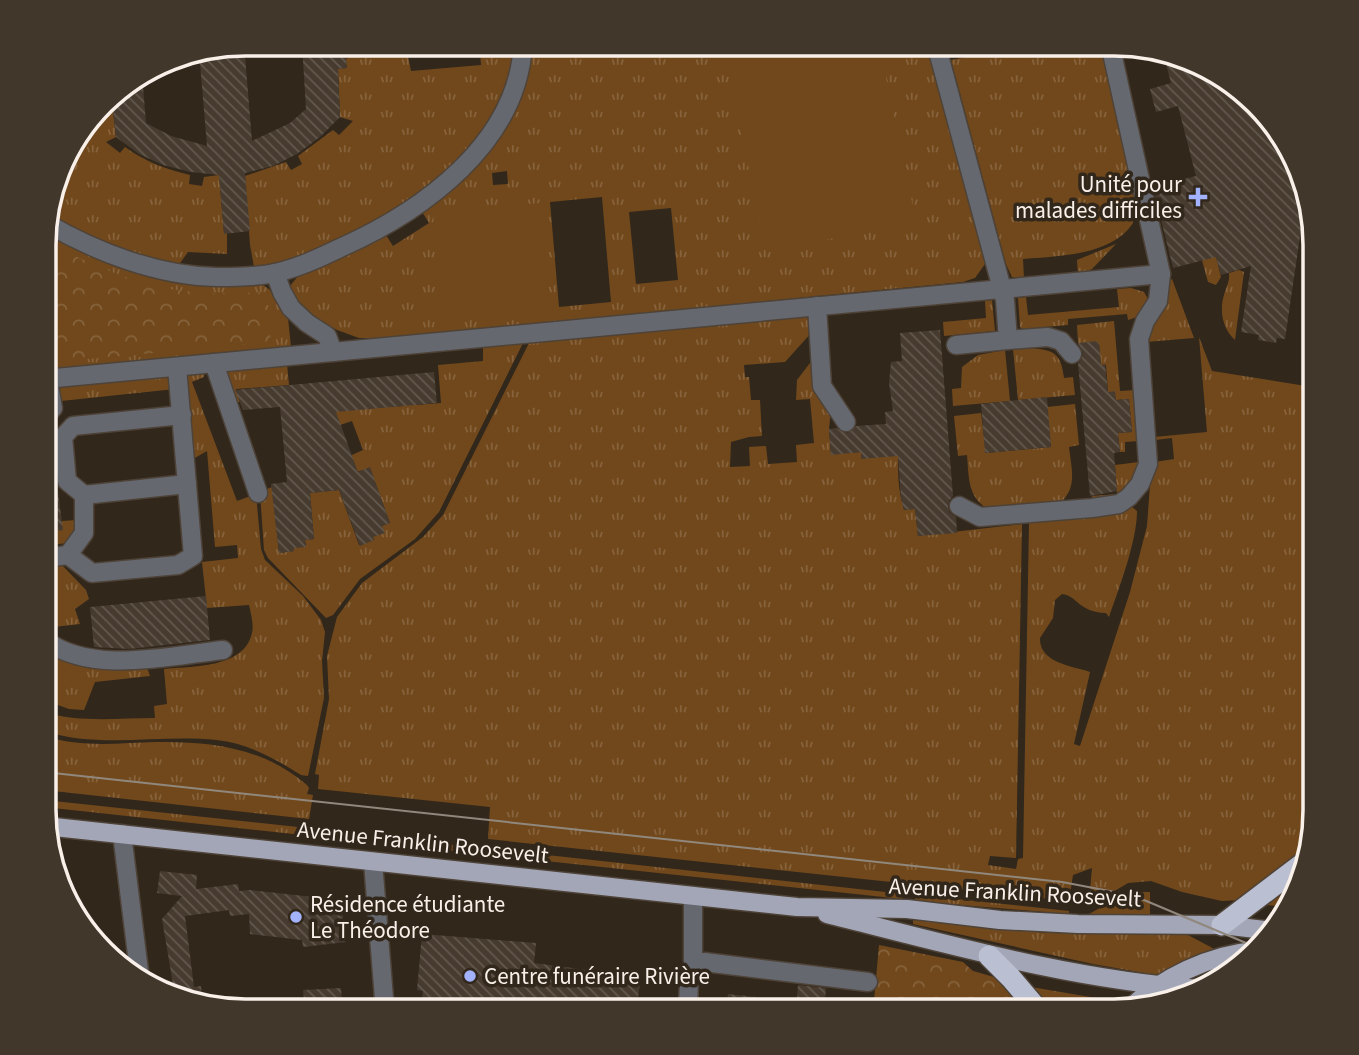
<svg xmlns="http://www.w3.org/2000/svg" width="1359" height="1055" viewBox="0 0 1359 1055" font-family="'Source Sans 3',sans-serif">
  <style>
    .grass { fill: url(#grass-tufts); fill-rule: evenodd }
    .park { fill: url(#park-crowns) }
    .pitch { fill: #71481b }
    .building { fill: url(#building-back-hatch) }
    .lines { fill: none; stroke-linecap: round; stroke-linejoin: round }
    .minor-casing { stroke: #4e4338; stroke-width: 21 }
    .major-casing { stroke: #4e4338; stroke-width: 21 }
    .highway-casing { stroke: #4e4338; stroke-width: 24 }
    .minor { stroke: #666870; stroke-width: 18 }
    .major { stroke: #a3a6b6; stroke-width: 18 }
    .highway { stroke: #bbbfd2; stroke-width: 21 }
    .tram { stroke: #90877d; stroke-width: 2 }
    .poi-dot { fill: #a3b2fd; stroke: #32271b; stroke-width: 2.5 }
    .labels { text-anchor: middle; stroke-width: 7; stroke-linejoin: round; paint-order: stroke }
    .poi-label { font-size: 23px; fill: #f8f0e9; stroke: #32271b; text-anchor: start }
    .street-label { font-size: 23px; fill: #f8f0e9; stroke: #32271b }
    .rim { fill: none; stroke: #f8f0e9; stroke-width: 3.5 }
  </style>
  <defs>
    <pattern id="grass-tufts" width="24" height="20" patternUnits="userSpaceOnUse" patternTransform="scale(1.75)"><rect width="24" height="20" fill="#71481b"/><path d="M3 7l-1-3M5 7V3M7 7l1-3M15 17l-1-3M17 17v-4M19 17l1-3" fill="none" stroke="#86633c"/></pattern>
    <pattern id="park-crowns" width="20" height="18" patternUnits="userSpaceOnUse" patternTransform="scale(1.75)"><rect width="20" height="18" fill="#71481b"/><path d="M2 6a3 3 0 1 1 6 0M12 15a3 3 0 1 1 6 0" fill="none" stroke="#86633c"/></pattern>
    <pattern id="building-back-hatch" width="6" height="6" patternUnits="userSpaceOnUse" patternTransform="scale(1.75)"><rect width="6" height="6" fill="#473b2f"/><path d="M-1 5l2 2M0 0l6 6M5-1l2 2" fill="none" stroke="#62584d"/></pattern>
  </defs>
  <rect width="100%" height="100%" fill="#32271b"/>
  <g class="grass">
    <path d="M355,44H394L395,48L406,47L411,71L481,65L480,52L508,53L513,58C512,73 508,84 501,98C467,173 382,228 306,255C289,260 272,269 254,267L250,245L245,176L286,162L291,170L302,164L298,156L333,130L339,135L353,121L340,117L338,69L347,68L346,59L356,53Z"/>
    <path d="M556,44H928L985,264L975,278L963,282L388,338H359L337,330L301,310L288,292L290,286L299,275L384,232L393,246L429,223L421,210L453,183L528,59L532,54ZM507,171L508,184L493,185L492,173ZM602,197L611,302L559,307L550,202ZM671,208L678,280L636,284L629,212Z"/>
    <path d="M980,44H1101L1138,198L1133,200V223C1112,256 1057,256 1023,259L1024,279L1012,277L1006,264L951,60L982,54Z"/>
    <path d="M111,95L116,137L106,142L120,153L125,147C145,162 166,169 190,175L189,184L202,186L204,177L219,175L224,233H227V254L188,252L178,266L110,246L47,215L70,145Z"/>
    <path d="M1206,216L1221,277L1216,285L1208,282L1200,253Z"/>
    <path d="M46,228L111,260L262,284L270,290L280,309L288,318L291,347L45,372Z"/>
    <path d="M1116,244L1092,269L1078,275L1077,260Z"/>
    <path d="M1239,270L1244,272L1235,340C1223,329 1219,311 1224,295C1226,287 1230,282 1229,273Z"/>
    <path d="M1172,279L1194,338L1146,342L1150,326L1165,306L1167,282Z"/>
    <path d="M1131,288L1144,292L1148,299C1147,312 1139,317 1128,320L1127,314L1068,319V325L1022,329L1020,327L1018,298L1026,297L1028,315L1119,307L1117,289Z"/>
    <path d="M992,300L995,331L944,336L943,322L986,318L985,301Z"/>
    <path d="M811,315L812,332L785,362L744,365L745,377H749L751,400H760L762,436L749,437L731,442L730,467L750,466L749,447L766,446L768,464L797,462L796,445L814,443L810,399L796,400L797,380L813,359L831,409L829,429L831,454L861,452V458L899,450C897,471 898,490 904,510L915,509L918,536L1022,524L1016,858L990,856L988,865L1016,869L1018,859L1023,858L1029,523L1101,516L1132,507L1137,511C1137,541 1119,588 1109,617L1106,613C1078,612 1078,596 1062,594L1055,600L1053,618L1040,638C1039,663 1072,666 1090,672L1074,744L1080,746L1130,592L1147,526L1150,485L1155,462L1174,459L1172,438L1155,440L1154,437L1207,432L1199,337L1212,371L1306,386L1315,327V824L1310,842L1300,854L1241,900L1222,901L1182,892L1151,881L1128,883L1098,901L1089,903L1092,868L1073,875L1069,901L488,839L490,807L318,789L319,775L315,774L329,699L327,656L337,617L362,583L423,537L443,515L530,341Z"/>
    <path d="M1114,321L1120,391L1135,390L1139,441L1125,442V452H1120L1118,433L1132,432L1129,399L1116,400L1114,392H1108L1106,365H1101L1099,344L1078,343L1077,325Z"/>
    <path d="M524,341L439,512L415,539L360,579L333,615L326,618L268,558L264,550L260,492L272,487L279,553L294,551V548L306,546L305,540L314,539L310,493L339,490L359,545L374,540L373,537L382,526L390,523L370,468L353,473L352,455L363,450L352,421L340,425L312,412L404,406L415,398L416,405L441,403L438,365L483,361V346Z"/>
    <path d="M1031,348C1055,350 1061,354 1064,378L1073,377L1075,395L1018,400L1013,349Z"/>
    <path d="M1005,350L1010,401L953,406L952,389L961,388L962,367L978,355Z"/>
    <path d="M287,364L289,385L236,389L240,402H235L226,374L227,371Z"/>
    <path d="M204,372V377L192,382L237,501L256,494L261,549L265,560L303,596L321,620L325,632L322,661L324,698L308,776L301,775C276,759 247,743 217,740C159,734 100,749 44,731V712C78,723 119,718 155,718L154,706L167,704L164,669C191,666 244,669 252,633C254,625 251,614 249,605L207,608L202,562L238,558L237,545L215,547L207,451L193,459L185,373Z"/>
    <path d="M173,375L175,389L61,401L59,387Z"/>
    <path d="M1075,404L1079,445L1069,447C1071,467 1078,487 1061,502L988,509C967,497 969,476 967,455L958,456L954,416L981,413L986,453L1051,447L1047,407Z"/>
    <path d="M1139,462L1128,493L1092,502V496L1117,494L1115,465Z"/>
    <path d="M77,520L75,530L66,543L45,546V532L62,530V521Z"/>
    <path d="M60,563L86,590L89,599L75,609L80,624L45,628V564Z"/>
    <path d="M45,649C80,673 102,671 143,667L148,670L150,676L95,682L84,710L69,709L44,700Z"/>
    <path d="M44,736C81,748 119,743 156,742C211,741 264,748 307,785L309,788L307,794L313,795L309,819L44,790Z"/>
    <path d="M44,800L335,831L340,835V839L44,807Z"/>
    <path d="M427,842L904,894L902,899L424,848Z"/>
    <path d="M1302,880L1300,888L1288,907L1266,905Z"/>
    <path d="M1134,892H1150V915L1089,914L1125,894Z"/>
    <path d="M919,895L1069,911V914L915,901V898Z"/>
    <path d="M913,920L1048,933L1188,935L1218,951L1161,976L1093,964L913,924Z"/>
    <path d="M1031,987L1102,999L1108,1002L1110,1011H1048Z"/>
  </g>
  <g class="park">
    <path d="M45,241C91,265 140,287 192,292C217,295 242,293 267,292L271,342L45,363Z"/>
    <path d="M879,945L963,962L973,971L1001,979L1030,1011H912V1004L874,1001Z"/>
  </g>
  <g class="pitch">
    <path d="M723,44H879L916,221L766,252Z"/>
    <path d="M540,203L550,310L442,320L433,213Z"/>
  </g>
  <g class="building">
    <path d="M244,44L252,141L290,123L306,109L302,44H344L347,68L338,69L340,117L320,137L297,154L273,166L245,173L250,231L224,234L219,175L191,172L163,165L139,154L116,137L111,95L139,78L140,86H143L146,123L171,136L207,146L199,51Z"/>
    <path d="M1163,52L1192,59L1247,94L1300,167L1307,206L1304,230H1301L1285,339L1277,338L1276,343L1258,340L1259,335L1241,332L1251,266L1221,275L1216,257L1173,268L1153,187L1196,176L1178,106L1156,112L1150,89L1171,83Z"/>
    <path d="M940,330L953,496L949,501L948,507L950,513L956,517L957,533L918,536L915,509L904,510L901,499L898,456L861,459V452L831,455L829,429L836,428L847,433L856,426L886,424L885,412L893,411L889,383L891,362L902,361L900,333Z"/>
    <path d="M1097,341V343H1099L1101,365L1105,364L1108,392L1115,391L1116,400L1129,399L1132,432L1118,433L1120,452L1114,453L1117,491L1090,496L1078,364L1082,358L1083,353L1078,343Z"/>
    <path d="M434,372L437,403L336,412L358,472L370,467L390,523L382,526L385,533L373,537L374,540L360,546L339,490L310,493L314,539L305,540L306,547L294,548V551L279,553L271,484L287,482L280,407L243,410L235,390Z"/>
    <path d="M1047,397L1051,447L985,453L981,404Z"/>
    <path d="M54,461L63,530L45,532V462Z"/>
    <path d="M206,596L210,640L129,649L94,647L90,607Z"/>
    <path d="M160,871L197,875L196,889L238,884L239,891L250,890L341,900L346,942L303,947L302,940L250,934L249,914L230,916L229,910L185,916L194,987L201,986L203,1004L168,996L161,992L174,990L162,919L182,896L157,893Z"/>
    <path d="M422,934L536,943L534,963L641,977L636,1011L519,1000L518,1009L421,1005L423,991L417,990Z"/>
    <path d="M798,985L826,988L824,1011H796Z"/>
    <path d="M341,988L342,1003H336L337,1011H305L303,990Z"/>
    <path d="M728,994L756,997L754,1011H726Z"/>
  </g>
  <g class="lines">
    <g class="minor-casing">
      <g id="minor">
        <path d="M936,44L1005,300L1008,340L956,345"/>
        <path d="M480,46L518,44"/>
        <path d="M46,223C96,252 158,276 217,277C235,277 257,277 275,273C298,268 319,258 340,248C423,211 518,143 523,44"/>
        <path d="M275,273L282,292L291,308L307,323L327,336L333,352"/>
        <path d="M817,306L822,386L846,422"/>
        <path d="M1008,340L1048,337L1061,341L1072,354"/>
        <path d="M214,363L258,493"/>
        <path d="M45,379L1161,274"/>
        <path d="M45,417L53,408L48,379"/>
        <path d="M84,495L187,484"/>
        <path d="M959,506L980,517L1092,508L1119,504L1129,497L1140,484L1148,464L1139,339L1145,321L1158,301L1161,274L1110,44"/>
        <path d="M68,555L84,533V495L67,481L63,437L73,426L182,415"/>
        <path d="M45,558L68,555L92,573L178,565L193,556L177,367"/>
        <path d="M45,640C91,675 169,656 223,650"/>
        <path d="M122,834L140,979"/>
        <path d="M373,862L385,1011"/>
        <path d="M693,969V896"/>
        <path d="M688,1011L689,978L693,969L704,962L868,982"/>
      </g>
    </g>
    <g class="major-casing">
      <g id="major">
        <path d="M45,826L797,907L907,909L1000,920L1078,924L1222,925L1273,931"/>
        <path d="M827,914C951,945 1073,980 1201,989"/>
        <path d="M1130,1008C1162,978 1209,955 1254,951"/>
      </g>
    </g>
    <g class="highway-casing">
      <g id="highway">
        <path d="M1222,925L1306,861"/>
        <path d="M989,956L1011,978L1039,1011"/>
      </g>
    </g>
    <use href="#minor" class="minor"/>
    <use href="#major" class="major"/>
    <use href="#highway" class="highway"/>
    <path class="tram" d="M44,772L1062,882L1120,893L1144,900L1258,948"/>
  </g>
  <g class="poi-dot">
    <path d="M1194.5 186.5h7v7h7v7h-7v7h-7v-7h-7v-7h7z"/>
    <circle cx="296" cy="917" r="7"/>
    <circle cx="470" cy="976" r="7"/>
  </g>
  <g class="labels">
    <g class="poi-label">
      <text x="1182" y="192" text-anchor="end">Unité pour<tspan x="1182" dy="26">malades difficiles</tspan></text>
      <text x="310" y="912">Résidence étudiante<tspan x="310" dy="26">Le Théodore</tspan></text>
      <text x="484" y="984">Centre funéraire Rivière</text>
    </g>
    <g class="street-label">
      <text transform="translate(423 842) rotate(6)" y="8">Avenue Franklin Roosevelt</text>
      <text transform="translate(1015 892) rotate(3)" y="8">Avenue Franklin Roosevelt</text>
    </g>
  </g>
  <path d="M0 0H1359V1055H0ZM245 56H1114A189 189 0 0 1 1303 245V810A189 189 0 0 1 1114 999H245A189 189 0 0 1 56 810V245A189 189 0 0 1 245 56Z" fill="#42372b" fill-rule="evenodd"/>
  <path class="rim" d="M245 56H1114A189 189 0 0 1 1303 245V810A189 189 0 0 1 1114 999H245A189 189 0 0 1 56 810V245A189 189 0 0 1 245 56Z"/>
</svg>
